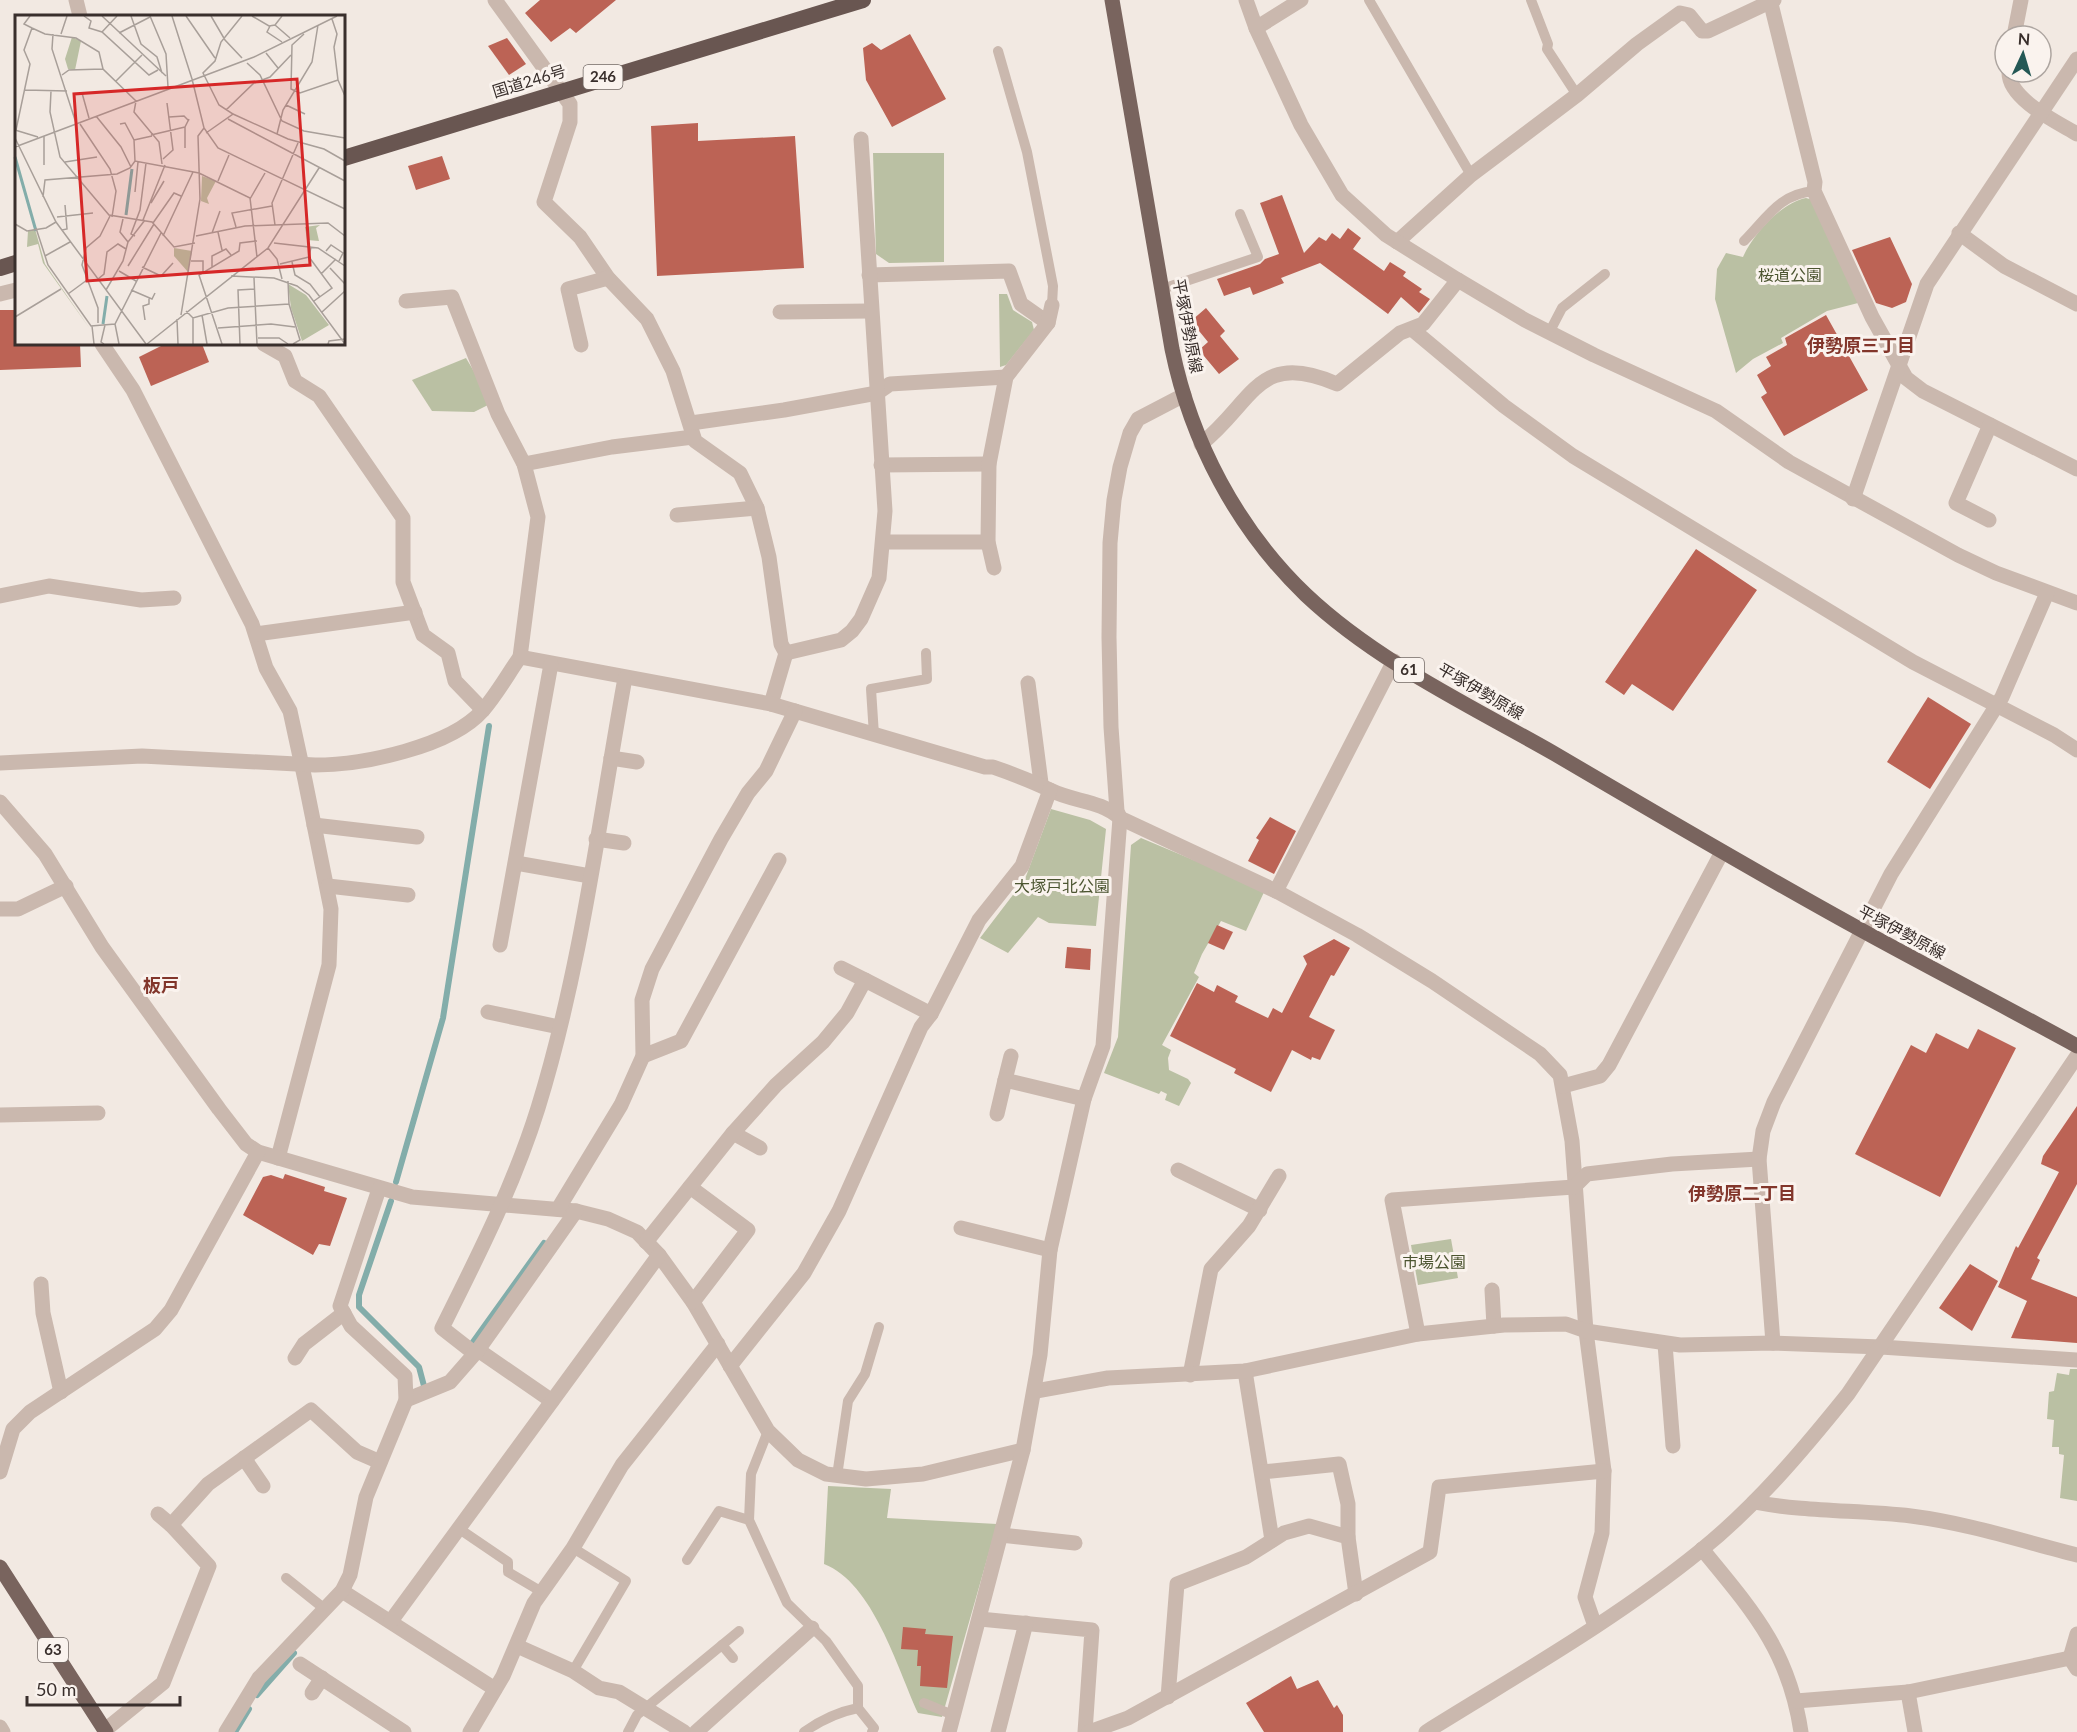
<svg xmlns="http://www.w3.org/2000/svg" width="2077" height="1732" viewBox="0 0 2077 1732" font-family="Lato,'Noto Sans JP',sans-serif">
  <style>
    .green { fill: #bac0a3 }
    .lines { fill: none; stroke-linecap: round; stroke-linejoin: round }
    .stream { stroke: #83adaa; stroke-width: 6 }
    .building { fill: #bc6355 }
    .service { stroke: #cab8ae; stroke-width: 10 }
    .minor { stroke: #cab8ae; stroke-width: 15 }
    .tertiary { stroke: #cab8ae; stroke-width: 15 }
    .primary { stroke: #79645e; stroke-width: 15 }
    .trunk { stroke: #695651; stroke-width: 16 }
    .labels { text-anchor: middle; stroke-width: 6; stroke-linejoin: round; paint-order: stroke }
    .shield { fill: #faf3ee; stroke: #736a66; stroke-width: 1.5 }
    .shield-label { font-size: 15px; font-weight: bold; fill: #392f2c }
    .street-label { font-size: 16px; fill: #392f2c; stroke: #faf3ee }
    .park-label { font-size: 16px; fill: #4c5531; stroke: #faf3ee }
    .neighbourhood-label { font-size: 18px; font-weight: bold; fill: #82362b; stroke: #faf3ee }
    .inset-river { fill: none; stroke: #83adaa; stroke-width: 3 }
    .inset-road { fill: none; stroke: #a89f99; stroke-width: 1.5 }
    .view { fill: #d62828; fill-opacity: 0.15; stroke: #d62828; stroke-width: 3 }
    .inset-edge { fill: none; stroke: #392f2c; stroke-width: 3 }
  </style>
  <rect width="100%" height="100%" fill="#f2e9e2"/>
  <g class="green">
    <path d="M873,153H944V262L889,263L876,254Z"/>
    <path d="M1806,198L1813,200L1858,303L1827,311L1781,338L1783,343L1753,359L1736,373L1715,299L1717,269L1726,253L1743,257C1753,234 1781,203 1806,198Z"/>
    <path d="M999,294H1007L1013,310L1032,322L1034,330L1006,365L1000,367Z"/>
    <path d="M466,358L479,380L488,405L474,412L432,411L412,380Z"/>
    <path d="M1051,809L1090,820L1106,829L1096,926L1049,923L1038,917L1008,953L980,938L1025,879Z"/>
    <path d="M1141,838L1265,890L1246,931L1221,921L1202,954L1194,973L1199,977L1162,1045L1171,1050L1168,1058L1169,1070L1188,1079L1191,1083L1179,1106L1165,1100L1167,1094L1161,1091L1159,1094L1104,1073L1118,1037L1131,845Z"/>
    <path d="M1451,1239L1458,1278L1418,1285L1411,1245Z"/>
    <path d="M2070,1369H2077V1501L2060,1498L2064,1455L2059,1454V1447H2052L2054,1420L2047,1419L2049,1392L2054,1391L2057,1373L2069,1375Z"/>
    <path d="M828,1486L891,1489L887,1518L997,1524L942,1717L918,1713C897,1667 873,1583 824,1564Z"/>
  </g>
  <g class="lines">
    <g class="stream">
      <path d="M396,1182L443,1018L489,726"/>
      <path d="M391,1201L359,1295V1307L419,1367L424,1386"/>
      <path d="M473,1342L544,1243"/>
      <path d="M257,1695L294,1653"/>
      <path d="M235,1732L249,1709"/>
    </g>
  </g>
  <g class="building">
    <path d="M540,0H616L576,33L570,28L551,42L525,13Z"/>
    <path d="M910,34L946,99L892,127L866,80L863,48L872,43L881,50Z"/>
    <path d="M507,38L526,64L509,75L488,46Z"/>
    <path d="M698,123V141L795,136L804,268L657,276L651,126Z"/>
    <path d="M442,156L450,179L416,190L408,166Z"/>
    <path d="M1282,195L1304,253L1319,237L1326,241L1332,233L1340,239L1348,228L1361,238L1353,249L1384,271L1390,262L1406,272L1403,276L1422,289L1419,292L1430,299L1419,313L1401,297L1388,314L1320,263L1281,278L1284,283L1253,295L1250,287L1224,296L1217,279L1260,264L1265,259L1279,254L1260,203Z"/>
    <path d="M1890,237L1912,284L1906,302L1892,308L1876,303L1852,250Z"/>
    <path d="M1206,308L1225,331L1220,336L1239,359L1219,374L1199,350L1208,342L1191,321Z"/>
    <path d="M0,310H16V344H80L81,367L0,370Z"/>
    <path d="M1826,315L1868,390L1784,436L1761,397L1767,393L1757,375L1771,366L1766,357L1787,345L1785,338Z"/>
    <path d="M165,344H202L209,362L151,386L139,357Z"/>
    <path d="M1696,549L1757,590L1673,711L1632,684L1624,695L1605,682Z"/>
    <path d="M1928,697L1971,724L1930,789L1887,762Z"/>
    <path d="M1270,817L1296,831L1274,874L1248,861L1259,840L1256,838Z"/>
    <path d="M1217,925L1233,932L1224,950L1208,943Z"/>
    <path d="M1334,939L1350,948L1334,976L1331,975L1309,1017L1335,1030L1320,1060L1312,1057L1311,1060L1292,1050L1271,1092L1234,1073L1236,1069L1170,1036L1197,983L1214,992L1217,985L1238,996L1235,1002L1268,1018L1273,1008L1282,1013L1307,964L1303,956Z"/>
    <path d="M1067,947L1091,949L1090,970L1065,968Z"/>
    <path d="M1978,1029L2016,1048L1940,1197L1855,1154L1911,1045L1926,1053L1936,1033L1968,1049Z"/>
    <path d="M2077,1106V1184L2037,1258L2040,1260L2031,1279L2077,1297V1343L2011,1338L2027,1301L1998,1287L2016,1246L2018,1248L2059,1172L2041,1164L2043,1156Z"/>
    <path d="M285,1174L325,1187L324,1191L347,1198L330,1246L319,1244L313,1255L243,1215L263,1177L271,1175L283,1179Z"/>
    <path d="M1970,1264L1998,1281L1972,1331L1939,1308Z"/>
    <path d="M903,1627L926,1629L925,1634L953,1636L947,1688L920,1686L921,1666H917L918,1650L901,1649Z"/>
    <path d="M1291,1676L1297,1689L1318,1680L1334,1708L1337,1705L1343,1715V1732H1264L1246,1703Z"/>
  </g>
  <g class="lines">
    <g class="service">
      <path d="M1369,0L1471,175"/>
      <path d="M1531,0L1548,44L1547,49L1577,95"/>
      <path d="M998,51L1027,152L1053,286L1052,305"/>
      <path d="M1744,241C1767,218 1779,194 1814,191"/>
      <path d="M1162,289L1258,257L1240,214"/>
      <path d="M1550,331L1562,308L1605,274"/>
      <path d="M874,735L871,689L927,679L926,653"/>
      <path d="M768,1431L751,1474L749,1520L787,1603L826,1641L858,1686V1708L874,1728L872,1732"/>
      <path d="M837,1476L848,1401L865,1374L879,1327"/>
      <path d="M458,1528L508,1562V1572L542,1592"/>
      <path d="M573,1548L626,1581L573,1671"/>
      <path d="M687,1560L719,1511L749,1520"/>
      <path d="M286,1578L326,1610"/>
      <path d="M722,1645L733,1658"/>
      <path d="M924,1703L953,1715"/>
      <path d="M628,1732L637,1715L739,1631"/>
      <path d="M804,1732C821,1720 838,1712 858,1708"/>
    </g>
    <g class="minor">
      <path d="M76,0L80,16"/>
      <path d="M495,0L570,104V122L544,202L580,237L608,278L647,319L673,371L695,441L740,473L757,508L769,557L781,644L786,653L771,704"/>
      <path d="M1770,0L1815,182L1814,191L1872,317L1906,378L1923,391L2077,469"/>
      <path d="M1256,28L1301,0"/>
      <path d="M2014,36L2021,0"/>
      <path d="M2009,72C2008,99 2057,122 2077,134"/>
      <path d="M1959,233L2004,266L2077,304"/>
      <path d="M1397,242L1471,175L1577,95L1637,44L1680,13L1689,15L1702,31H1708L1774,0"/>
      <path d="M869,275L1009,271L1021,304L1048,323"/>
      <path d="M1458,280L1525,320L1594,355L1716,411L1789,462L1958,555L1996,573L2077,603"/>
      <path d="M0,294L16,290"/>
      <path d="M406,301L452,297L498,414L524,464L538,517L520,657"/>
      <path d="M780,312L870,311"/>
      <path d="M1413,330L1504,406L1573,456L1913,662L2054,735L2077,750"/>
      <path d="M102,344L133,390L252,624L266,668L290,711L305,780L331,909L329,965L278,1158"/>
      <path d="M264,344L285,356L295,381L319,396L403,518V582L423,635L448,653L455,681L483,710"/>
      <path d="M581,345L568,289L608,278"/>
      <path d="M691,423L784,410L877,393L890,384L1006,377"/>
      <path d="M1201,444C1254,402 1257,349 1337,384L1400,333L1423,324L1458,280L1386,235L1342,195L1301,125L1256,28L1246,0"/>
      <path d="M524,464L612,447L693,437"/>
      <path d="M881,465L989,464"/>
      <path d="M1853,499L1927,284L2077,59"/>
      <path d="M677,515L757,508"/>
      <path d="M1989,520L1956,503L1990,425"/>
      <path d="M883,542H988"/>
      <path d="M994,568L988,542L989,464L1006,377L1048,323L1052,305"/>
      <path d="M0,596L49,586L141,600L174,598"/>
      <path d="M256,634L415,612"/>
      <path d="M786,653L841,640L852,631L861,619L879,578L885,511L861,139"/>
      <path d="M1028,683L1041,783"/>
      <path d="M611,758L637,762"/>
      <path d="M0,763L142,756L315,765C362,765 451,747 483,710C497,694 508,674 520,657L771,704L985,767H993C1013,774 1032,781 1050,790C1074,802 1100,800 1120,818L1276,891L1357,935L1432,981L1540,1054L1560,1075L1572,1141L1586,1331L1604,1471L1602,1533L1585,1597L1595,1626"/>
      <path d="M0,802L45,854L102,947L219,1109L246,1144L258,1152L412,1197L576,1211L608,1219L637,1232L659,1255L693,1302L768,1431L798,1460L826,1474L866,1479L923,1474L1023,1450"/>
      <path d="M314,825L417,837"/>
      <path d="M596,839L624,843"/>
      <path d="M516,863L590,876"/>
      <path d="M328,886L408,895"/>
      <path d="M1276,891L1394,661"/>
      <path d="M0,909H18L66,886"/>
      <path d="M500,945L551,664"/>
      <path d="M841,968L865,980"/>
      <path d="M488,1012L559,1027"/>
      <path d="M643,1056L681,1041L779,860"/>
      <path d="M1011,1056L1005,1080L1084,1099"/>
      <path d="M1563,1086L1600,1076L1609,1065L1722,852"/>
      <path d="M997,1114L1005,1080"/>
      <path d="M0,1115L98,1113"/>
      <path d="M733,1133L760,1148"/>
      <path d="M1178,1170L1260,1210"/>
      <path d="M690,1187L748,1230L693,1302"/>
      <path d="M558,1209L621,1105L643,1056L642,1000L652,969L721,839L748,793L766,771L795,711"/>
      <path d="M961,1228L1050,1250"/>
      <path d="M646,1242L733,1133L776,1085L823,1042L847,1013L865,980L931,1014"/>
      <path d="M41,1284L43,1313L61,1392"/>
      <path d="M1492,1290L1494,1326"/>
      <path d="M1418,1334L1392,1200L1574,1187L1587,1174L1672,1164L1759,1159"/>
      <path d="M1773,1343L1759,1159L1763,1131L1774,1102L1891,874L2002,697L2047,593"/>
      <path d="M1665,1344L1673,1446"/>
      <path d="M478,1350L552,1401"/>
      <path d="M474,1353L442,1328C478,1256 514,1185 538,1108C581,969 599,821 625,678"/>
      <path d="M295,1358L304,1344L344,1313"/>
      <path d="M730,1366L804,1273L839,1211L921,1027L931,1014L979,920L1022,866L1050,790"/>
      <path d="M1245,1371L1272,1540"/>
      <path d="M1190,1375L1211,1269L1249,1226L1279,1176"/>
      <path d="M1036,1391L1108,1378L1245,1371L1418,1334L1504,1325L1566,1324L1586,1331L1680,1345L1773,1343L1881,1347L2077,1360"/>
      <path d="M406,1400L450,1382L478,1350L576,1211"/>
      <path d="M244,1458L263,1486"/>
      <path d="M0,1472L13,1429L30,1412L155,1329L171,1310L258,1152"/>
      <path d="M1262,1472L1339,1464L1348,1504V1537"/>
      <path d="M1754,1502C1806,1512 1859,1510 1911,1516C1967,1523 2022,1541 2077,1555"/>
      <path d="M158,1514L171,1525"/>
      <path d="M1001,1535L1075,1543"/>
      <path d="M1702,1549C1753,1611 1789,1651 1801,1732"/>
      <path d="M342,1591L495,1689"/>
      <path d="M980,1619L1092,1630L1085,1732"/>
      <path d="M391,1621L659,1255"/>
      <path d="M2077,1634L2070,1658L2077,1669"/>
      <path d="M517,1646L573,1671L599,1688L619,1692L684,1732"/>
      <path d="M300,1664L404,1732"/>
      <path d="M1908,1692L1915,1732"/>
      <path d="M312,1693L322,1678"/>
      <path d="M1168,1697L1177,1584L1246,1557L1284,1533L1309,1526L1348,1537L1356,1594"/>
      <path d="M1796,1701L1908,1692L2070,1658"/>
      <path d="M0,1727L3,1732"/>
      <path d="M105,1730L163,1683L209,1566L171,1525L208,1484L311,1410L357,1452L380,1462"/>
      <path d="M226,1732L259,1678L342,1591L350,1575L366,1497L406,1400L405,1376L351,1326L340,1306L379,1189"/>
      <path d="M470,1732L503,1676L534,1603L573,1548L622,1465L718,1344"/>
      <path d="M696,1732L812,1628"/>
      <path d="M949,1732L1023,1450L1040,1355L1050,1250L1084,1099L1103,1046L1120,818L1117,811L1111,727L1109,637L1110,543L1114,500L1120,467L1130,433L1138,419L1184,395"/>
      <path d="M998,1732L1026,1623"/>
      <path d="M1089,1732L1128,1718L1430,1552L1439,1487L1604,1471"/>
    </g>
    <path class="tertiary" d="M1426,1732C1519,1674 1615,1620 1700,1551C1756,1506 1803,1450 1848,1394L2077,1056"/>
    <g class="primary">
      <path d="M1112,0L1172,349C1191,441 1237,529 1306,595C1377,662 1471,706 1555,754C1657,814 1759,874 1863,931C1934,970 2006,1007 2077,1046"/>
      <path d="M0,1567L106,1732"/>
    </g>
    <g class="trunk">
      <path d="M344,158L863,0"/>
      <path d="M0,268L16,263"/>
    </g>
  </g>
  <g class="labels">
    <g class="shield">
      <rect x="583.5" y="65" width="39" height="24" rx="4.5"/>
      <rect x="1394" y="658" width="30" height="24" rx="4.5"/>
      <rect x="38" y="1638" width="30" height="24" rx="4.5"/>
    </g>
    <g class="shield-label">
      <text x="603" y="82">246</text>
      <text x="1409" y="675">61</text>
      <text x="53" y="1655">63</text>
    </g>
    <g class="street-label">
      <text transform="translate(529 81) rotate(-17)" y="6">国道246号</text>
      <text transform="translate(1188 326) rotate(79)" y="6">平塚伊勢原線</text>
      <text transform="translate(1481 691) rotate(30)" y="6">平塚伊勢原線</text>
      <text transform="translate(1902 932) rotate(28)" y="6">平塚伊勢原線</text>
    </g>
    <g class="park-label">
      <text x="1790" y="281">桜道公園</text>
      <text x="1062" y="892">大塚戸北公園</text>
      <text x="1434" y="1268">市場公園</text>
    </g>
    <g class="neighbourhood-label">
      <text x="1861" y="352">伊勢原三丁目</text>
      <text x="161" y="992">板戸</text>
      <text x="1742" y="1200">伊勢原二丁目</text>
    </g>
  </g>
  <g transform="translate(15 15)">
    <rect width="330" height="330" fill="#f2e9e2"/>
    <path d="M57,22L66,26L60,55L53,54L50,44ZM187,161L201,166L192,183L194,189L186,186ZM305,210L301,213L304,226L292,225L290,212ZM20,214L30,249L75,314L78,329L75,314L28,248L23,229L12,232L13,216ZM159,233L177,236L173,257L159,241ZM273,269L291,280L314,310L287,326L276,293Z" fill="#bac0a3"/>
    <path class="inset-river" d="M0,142L21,216M111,200L117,154M88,309L92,281"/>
    <path class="inset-road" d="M15,1L9,9L17,13L30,19L61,23L84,37L88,54L121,86L119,97L144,127L147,149M69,1L76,6L74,13L87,17L134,60L143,55M87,1L151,61M116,1L126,29L142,42L147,58M135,1L151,39L153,72M157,1L177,64M171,1L200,43M196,1L210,25L227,43M237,1L254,11L260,10L267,1M317,4L322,19L319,32L323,65L330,81M260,10L275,23M255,11L252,17L267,27M87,17L102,1M104,18L135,2M38,19L37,34L61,108M46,19L52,1M289,19L277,30L276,74L285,78L323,65M251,38L263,53M232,48L245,60L267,106L289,116L330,123M47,60L54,55L88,54M177,64L189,113L203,133L330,194M101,66L127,40M10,75L52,76M36,76L35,97L45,142L94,200L137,207L159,232L180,228M67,78L74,103M271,90L290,99M211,95L239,68L255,62L276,40M218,99L273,124L309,134L330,146M81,101L106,132L116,152M154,102L169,101L174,106M213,104L330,166M65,109L95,154L101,176L97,202M105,109L110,108L119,125L120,146M0,115L23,122M1,115L15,49L9,35L17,13M191,118L218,99L204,90L188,58L200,46L206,27L227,1M262,119L268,95L297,47L303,10M136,120L170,112M0,123L41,207L131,329M119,125L137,121M0,132L239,42L322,1M170,133V112L174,104M148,144L158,135L152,88M50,147L82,142M29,150V121M203,166L214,140M120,177L123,147M28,182L30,165L102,159L115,153L120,146L184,158L235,183L242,242M235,184L250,158M136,188L149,166M42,202L78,198M128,205L150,150M138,208L159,178L166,181M0,209L12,216L31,213L41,207M260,210L257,188L283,128M221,212L217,198L257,191M21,213L33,250L76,311L100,309L146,218M47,215L52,214L50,190M203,217L207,235M197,218L205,196M120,221L116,219L125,195L131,148M148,221L178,157M181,221L230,211L313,208L330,221M113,227L130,205M259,228L303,233L330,251M296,232L294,242L317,273L299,286M253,233L262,244L267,264M311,236L316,230L328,238L324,246M30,241L55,227M176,246H188V258M277,247L280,260L295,269L305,282M265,249L294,242M113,251L139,209M127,252L146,261L158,248M197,252V241L211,234L216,240M315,253L330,269M104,256L121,266M306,259L321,244M216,261L259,263L282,271L294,280L330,329M239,263L242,329M83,264L89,259L92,237L103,229L111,234M273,266L274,289L285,325L278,329M91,275L108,246L113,227L105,217L108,204M116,275L137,284L140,278M53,279L72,265M171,296L178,303L213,293L274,289M307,297L330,276M166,300L185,184L183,121L189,113M187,300L192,329M0,302L46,274M162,304L163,329M130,305L128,291L134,289V283M83,308V293L67,250L71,233L85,221L95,201M100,309L104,329M77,311L79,329M203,313L256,309L280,312M243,323H264L273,329M89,329L86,327L90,310M132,329L253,233L304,153M178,329V303M207,329L184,260L224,236L225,228L242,226M225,329L223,275L240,274M313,329L314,326L330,324"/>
    <path class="view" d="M282,64L295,250L72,266L59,79Z"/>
    <rect width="330" height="330" class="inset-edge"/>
  </g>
  <g transform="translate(2023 54) rotate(4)"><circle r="28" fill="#faf3ee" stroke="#ada5a0" stroke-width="1.5"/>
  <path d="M0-4.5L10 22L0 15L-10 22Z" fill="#245855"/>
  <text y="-9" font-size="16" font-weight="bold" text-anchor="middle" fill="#392f2c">N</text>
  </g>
  <path d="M27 1696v9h153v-9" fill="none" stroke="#392f2c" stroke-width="3"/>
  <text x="36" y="1696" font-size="18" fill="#392f2c" stroke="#faf3ee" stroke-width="4.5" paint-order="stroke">50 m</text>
</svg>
